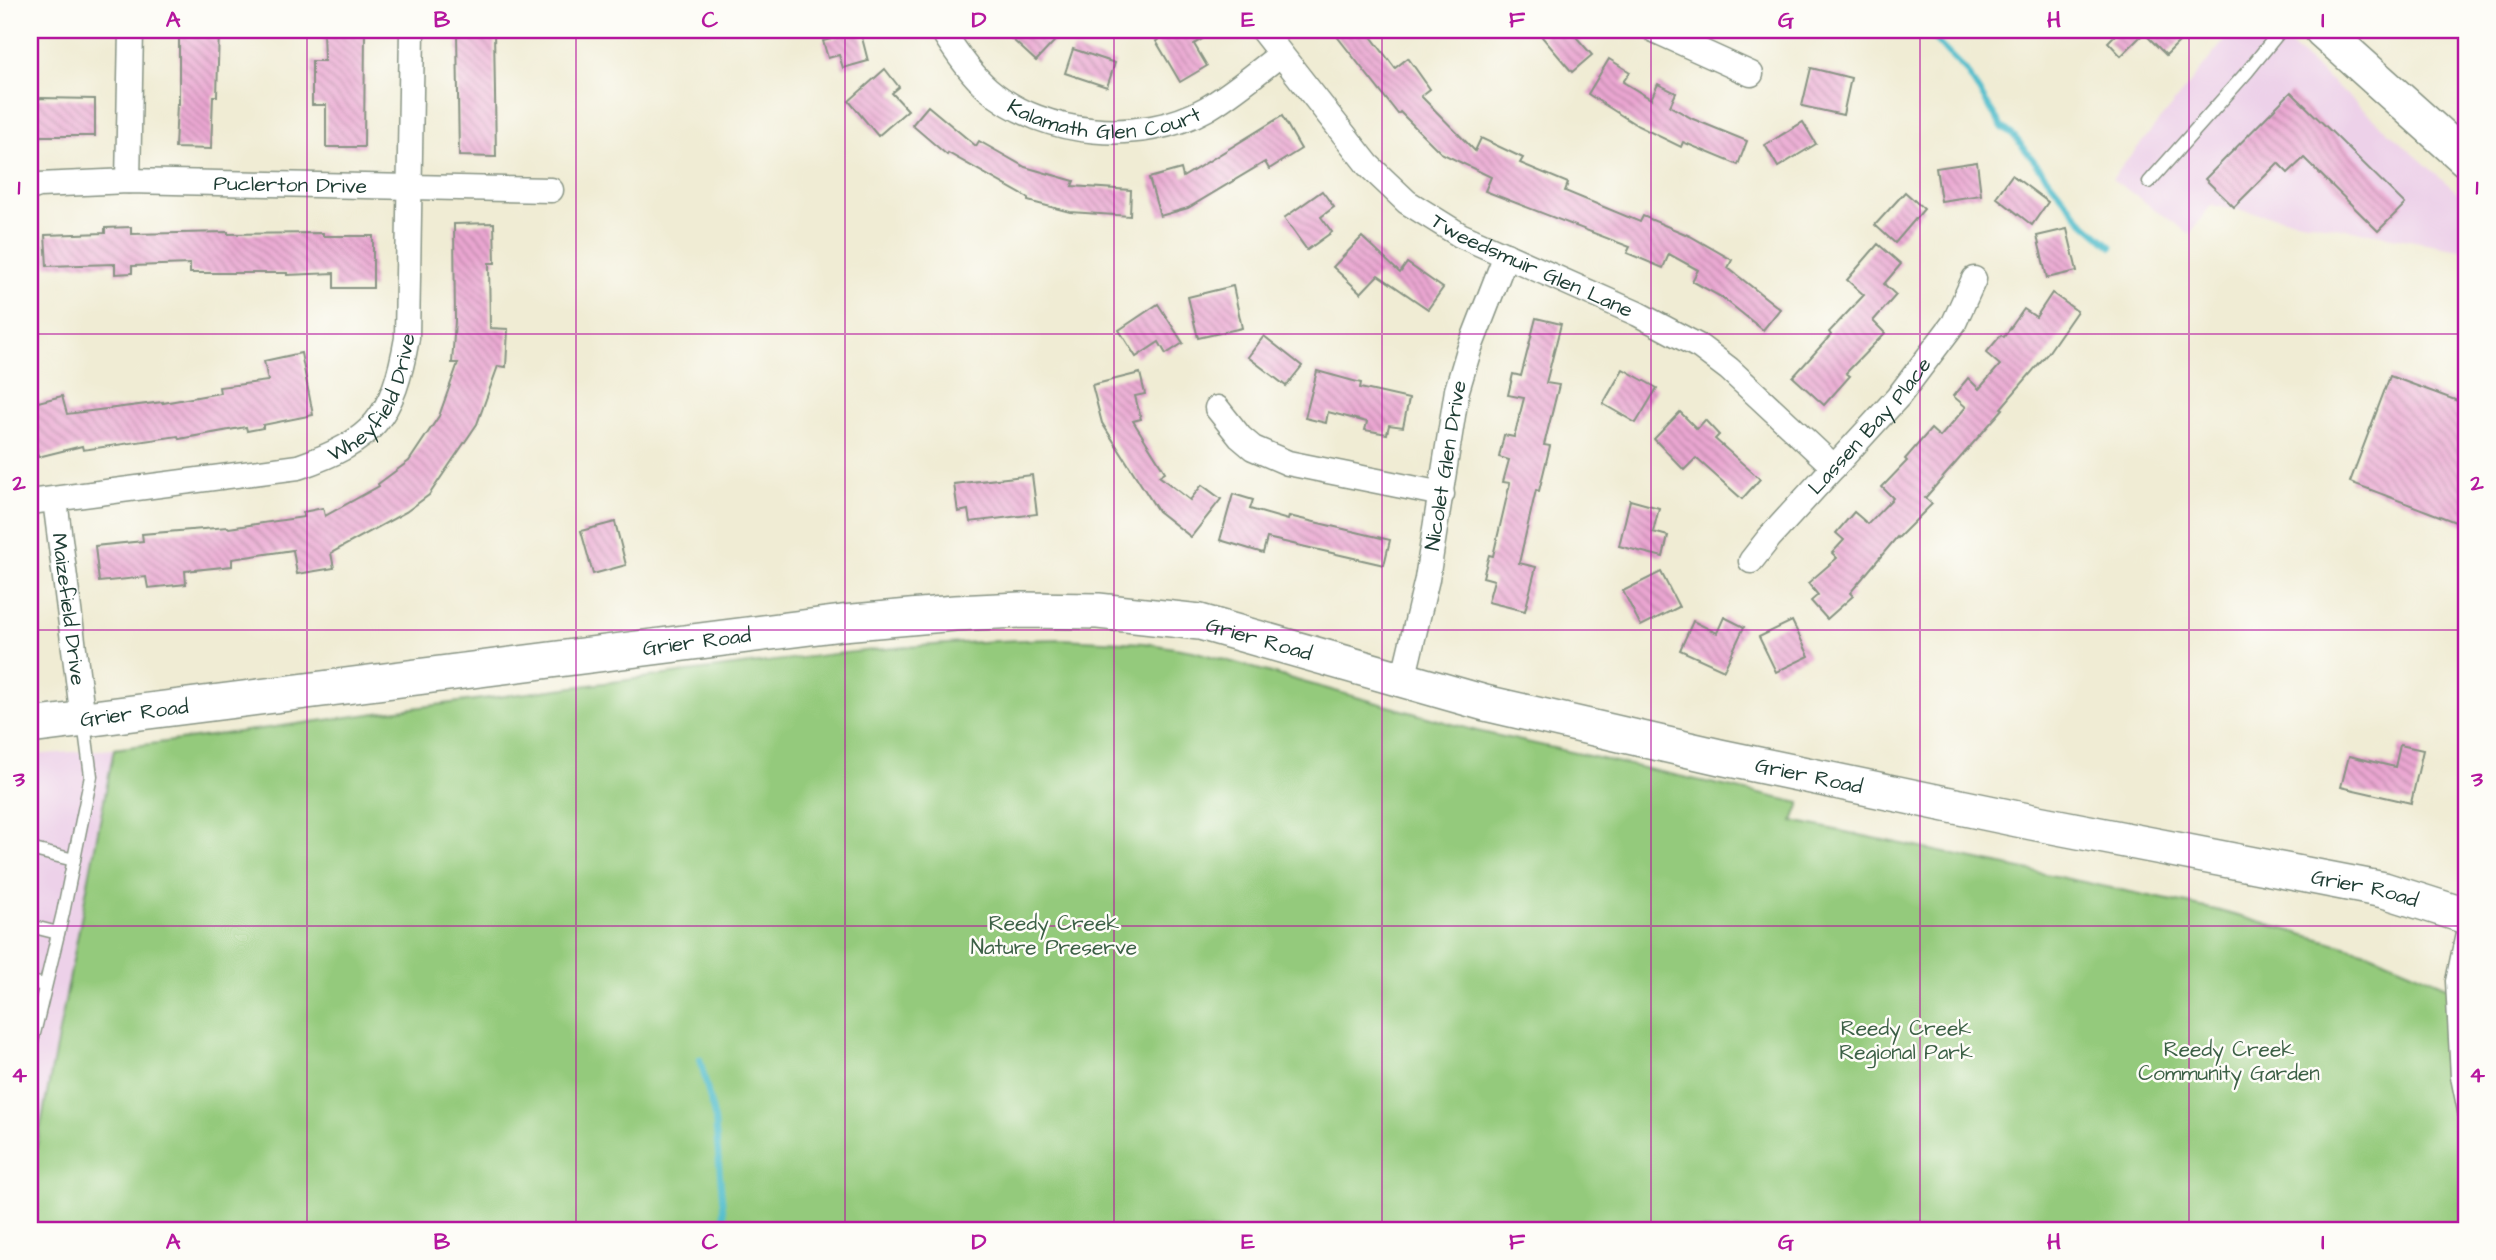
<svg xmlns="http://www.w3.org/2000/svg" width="2496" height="1260" viewBox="0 0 2496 1260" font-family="'Architects Daughter',sans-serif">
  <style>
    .built { fill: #edd1e9 }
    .green { fill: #94ca7c; stroke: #5a8458; stroke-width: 2 }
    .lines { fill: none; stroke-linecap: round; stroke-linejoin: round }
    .stream { stroke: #52becc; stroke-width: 6 }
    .building { fill: url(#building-back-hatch) }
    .lane-casing { stroke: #889484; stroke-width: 15 }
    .street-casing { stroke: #889484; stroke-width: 27 }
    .secondary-casing { stroke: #889484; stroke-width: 38 }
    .lane { stroke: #fff; stroke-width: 12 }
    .street { stroke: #fff; stroke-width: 24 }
    .secondary { stroke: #fff; stroke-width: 35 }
    .grid { fill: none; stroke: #b5179e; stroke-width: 2; stroke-opacity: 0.55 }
    .labels { text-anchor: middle; stroke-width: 5; stroke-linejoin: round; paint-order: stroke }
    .street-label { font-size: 21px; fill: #1f3d34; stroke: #fdfcf7 }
    .park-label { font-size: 21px; fill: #3c6046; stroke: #fdfcf7 }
    .neatline { fill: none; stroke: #b5179e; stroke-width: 2.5 }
    .grid-label { font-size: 23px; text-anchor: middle; font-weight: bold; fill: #b5179e }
  </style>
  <defs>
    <pattern id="building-back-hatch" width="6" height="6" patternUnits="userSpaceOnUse" patternTransform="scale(1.75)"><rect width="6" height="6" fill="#eaa6d1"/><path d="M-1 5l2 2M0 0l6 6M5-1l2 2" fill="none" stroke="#bd88aa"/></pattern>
  </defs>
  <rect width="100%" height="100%" fill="#fdfcf7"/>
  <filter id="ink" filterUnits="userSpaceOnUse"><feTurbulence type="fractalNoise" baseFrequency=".0143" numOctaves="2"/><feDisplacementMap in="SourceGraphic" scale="14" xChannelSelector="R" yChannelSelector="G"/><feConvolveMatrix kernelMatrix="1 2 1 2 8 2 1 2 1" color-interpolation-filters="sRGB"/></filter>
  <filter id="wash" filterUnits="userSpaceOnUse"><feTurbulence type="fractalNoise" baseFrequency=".00686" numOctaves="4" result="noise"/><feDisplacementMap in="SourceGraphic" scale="28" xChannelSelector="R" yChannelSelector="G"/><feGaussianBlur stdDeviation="1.57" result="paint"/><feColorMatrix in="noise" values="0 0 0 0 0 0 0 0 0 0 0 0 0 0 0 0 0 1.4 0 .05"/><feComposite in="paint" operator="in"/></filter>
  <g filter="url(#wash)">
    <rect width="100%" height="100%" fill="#f0ecd4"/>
    <g class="built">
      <path d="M2233,30H2273L2466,200V250L2211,205L2190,234L2112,179Z"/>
      <path d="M114,749L30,1181V755Z"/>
    </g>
    <path class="green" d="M1062,639L1144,643L1193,651L1477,731L1800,803L1793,821L2216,910L2370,953L2466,994V1230H30V1181L114,749C288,725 461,701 635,679C777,660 919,641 1062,639Z"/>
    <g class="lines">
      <g class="stream">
        <path d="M1925,30L1966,71L2002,127L2015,137L2081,220L2112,247"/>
        <path d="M700,1059L715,1120L725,1230"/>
      </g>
    </g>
    <g id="blocks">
      <g class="building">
        <path d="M179,30H219L217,96H213L211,149L175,148L177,104H179Z"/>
        <path d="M323,30H365L364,147H326V105H312V61H324Z"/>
        <path d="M465,30H494L496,157L459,156L457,33L466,32Z"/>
        <path d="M837,30H860L868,61L843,68L839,55L828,58L823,41L839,37Z"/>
        <path d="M1002,30H1065L1036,61Z"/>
        <path d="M1175,30H1218L1194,44L1207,66L1180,82L1156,41Z"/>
        <path d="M1332,30H1366L1395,68L1408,58L1430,89L1421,96L1475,151L1481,138L1523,158L1520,163L1568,183L1565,191L1640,222L1643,216L1690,236L1732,260L1728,268L1780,309L1763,330L1723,298L1692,281L1698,270L1669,254L1663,268L1627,253L1630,247L1485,191L1491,177L1441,153L1400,112L1398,114Z"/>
        <path d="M1551,30H1570L1592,55L1572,72L1542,37Z"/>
        <path d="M2120,30H2191L2166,55L2144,33L2121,56L2108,42Z"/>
        <path d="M1073,49L1115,63L1107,87L1065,73Z"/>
        <path d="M1609,59L1630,72L1623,82L1651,99L1658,84L1676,93L1670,106L1693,119L1747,141L1738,165L1683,142L1681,147L1638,126L1588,94Z"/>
        <path d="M1811,68L1851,78L1843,115L1802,106Z"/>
        <path d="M885,69L899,87L892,93L908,110L878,136L849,101Z"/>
        <path d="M2291,92L2405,204L2378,231L2304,158L2288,173L2278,163L2234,207L2205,179Z"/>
        <path d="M41,98L95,99V136H41L30,138V101Z"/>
        <path d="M928,106L976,146L979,141L1025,167L1074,181L1072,186L1131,190L1130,216L1070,212L1028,201V198L948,153L947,155L912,125Z"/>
        <path d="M1282,116L1301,149L1269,169L1265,162L1188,208L1160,216L1149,178L1181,169L1183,177Z"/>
        <path d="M1803,122L1816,144L1778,167L1765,145Z"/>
        <path d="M1977,162L1981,195L1941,201L1936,168Z"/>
        <path d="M2012,175L2048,202L2032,225L1996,197Z"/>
        <path d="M1322,191L1334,207L1321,217L1332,232L1307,250L1284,218Z"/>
        <path d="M1905,192L1924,209L1895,243L1875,225Z"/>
        <path d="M494,223L495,263H489L490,328L508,329L506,367L498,366L477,424L429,495L406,512L331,553L334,568L297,574L293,550L232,559V566L185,571L186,584L148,588L146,577L99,582L95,546L143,541L142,534L228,527L229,528L304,517L303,512L323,508L325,516L379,486L378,484L409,461L439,416L458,363H452L455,321L454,224Z"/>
        <path d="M131,227V234L228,232V234L323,233V236H373V288H334V273L287,275V273H190V264L132,266V273L115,274V264L47,266L45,235L105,233V228Z"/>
        <path d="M2067,229L2077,271L2047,278L2037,236Z"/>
        <path d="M1362,237L1400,273L1407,263L1443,288L1428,309L1378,275L1361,293L1333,267Z"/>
        <path d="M1878,244L1901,264L1884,284L1896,295L1873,321L1885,333L1846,373L1850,376L1824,405L1793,377L1831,335L1829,332L1864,295L1847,280Z"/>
        <path d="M1233,286L1242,328L1198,338L1188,297Z"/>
        <path d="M2052,293L2077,311L2048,353L2001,408L2003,409L1925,498L1932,504L1898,538L1897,537L1850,593L1853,596L1827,619L1811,601L1818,595L1808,583L1837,558L1832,553L1844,540L1836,533L1854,512L1868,524L1893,498L1882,487L1907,461L1905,459L1931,429L1940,437L1966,407L1953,396L1968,378L1979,389L2000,365L1986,353L2001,335L2004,337L2024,309L2036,317Z"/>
        <path d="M1158,304L1183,343L1166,354L1159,342L1136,357L1119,330Z"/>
        <path d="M1536,318L1561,324L1546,383L1559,385L1544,445L1550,446L1539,491L1536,490L1519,563L1536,567L1525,611L1488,602L1494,580L1483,577L1489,555L1493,556L1510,483L1503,482L1509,460L1499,457L1504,435L1514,437L1524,398L1508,395L1513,374L1521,376Z"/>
        <path d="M1264,336L1302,366L1286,386L1248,357Z"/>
        <path d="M301,353L313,415L263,425V428L247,431L246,427L179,439L178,436L83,450L82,446L38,457L30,423V404L62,396L67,414L163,402V403L220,393L219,387L268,381L264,361Z"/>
        <path d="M1623,369L1657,388L1636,423L1603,404Z"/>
        <path d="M1317,371L1361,383L1360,388L1409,399L1403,427L1389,425L1387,434L1365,430L1367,422L1328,412L1326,423L1305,418Z"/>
        <path d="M1140,373L1145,394L1135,396L1141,419L1133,421L1165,472L1159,476L1190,500L1202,485L1221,499L1191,537L1158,511L1102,423L1092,385Z"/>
        <path d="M2390,376L2466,404V526L2350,482Z"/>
        <path d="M1680,412L1697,429L1705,420L1719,435L1715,439L1760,479L1742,499L1696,458L1684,470L1654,439Z"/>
        <path d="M1032,475L1037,514L970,522L968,510L958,512L954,484Z"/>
        <path d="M1233,494L1253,500L1250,509L1288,520L1289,516L1390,540L1384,565L1267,538L1263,553L1220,540Z"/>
        <path d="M1630,500L1659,508L1653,532L1668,536L1663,557L1619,546Z"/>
        <path d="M615,522L626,565L593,574L581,531Z"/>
        <path d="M1661,572L1679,607L1641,626L1623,591Z"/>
        <path d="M1724,617L1744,627L1724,670L1680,650L1693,621L1717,633Z"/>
        <path d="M1792,621L1809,656L1776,672L1759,637Z"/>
        <path d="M2400,745L2423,750L2411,803L2341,787L2349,756L2395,767Z"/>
      </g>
    </g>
  </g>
  <g filter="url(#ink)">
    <use href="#blocks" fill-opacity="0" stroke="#889484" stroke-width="2"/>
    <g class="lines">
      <g class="lane-casing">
        <g id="lane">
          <path d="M2149,182L2247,72L2281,30"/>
          <path d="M30,849L74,860"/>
          <path d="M2465,919L2452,981L2457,1077L2466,1121"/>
          <path d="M30,926L58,933"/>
          <path d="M30,982L45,985"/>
          <path d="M30,1050L63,913L91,776L84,723"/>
        </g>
      </g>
      <g class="street-casing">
        <g id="street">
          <path id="s1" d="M942,30C955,51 969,72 988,89C1044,137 1142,145 1206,109C1232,94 1256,73 1280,55"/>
          <path id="s2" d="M1262,30L1368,165L1407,202L1460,235L1638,314L1700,347L1729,369L1834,467"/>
          <path d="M1654,30L1751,74"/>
          <path d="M128,181L131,30"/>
          <path id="s3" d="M30,188L39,185L128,181L551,190"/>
          <path d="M1217,408L1240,437L1253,448L1288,463L1442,494"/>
          <path id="s4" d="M55,500L83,719"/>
          <path id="s5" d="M30,502L298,467C374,441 393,417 407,338L412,30"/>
          <path id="s6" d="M1751,561L1769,538L1898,397L1954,323L1974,279"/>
          <path id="s7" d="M1403,680L1427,579L1457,390L1469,350L1506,255"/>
        </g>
      </g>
      <g class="secondary-casing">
        <g id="secondary">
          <path d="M2322,30L2466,159"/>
          <path id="s8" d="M30,726L842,623L955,613L1020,610L1098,611L1200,622L1485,703L1720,757L2032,822L2384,890L2466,916"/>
        </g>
      </g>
      <use href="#lane" class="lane"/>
      <use href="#street" class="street"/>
      <use href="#secondary" class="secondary"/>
    </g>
  </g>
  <path class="grid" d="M307,30V1230M576,30V1230M845,30V1230M1114,30V1230M1382,30V1230M1651,30V1230M1920,30V1230M2189,30V1230M30,334H2466M30,630H2466M30,926H2466"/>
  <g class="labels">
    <g class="street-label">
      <text dy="7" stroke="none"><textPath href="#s1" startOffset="200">Kalamath Glen Court</textPath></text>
      <text dy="7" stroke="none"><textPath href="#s3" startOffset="261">Puclerton Drive</textPath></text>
      <text dy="7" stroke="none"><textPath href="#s2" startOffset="366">Tweedsmuir Glen Lane</textPath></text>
      <text dy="7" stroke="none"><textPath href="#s5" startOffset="380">Wheyfield Drive</textPath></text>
      <text dy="7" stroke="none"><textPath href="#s6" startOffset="180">Lassen Bay Place</textPath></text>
      <text dy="7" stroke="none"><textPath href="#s7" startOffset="219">Nicolet Glen Drive</textPath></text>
      <text dy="7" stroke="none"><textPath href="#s4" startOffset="110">Maizefield Drive</textPath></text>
      <text dy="7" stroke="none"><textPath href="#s8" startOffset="1239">Grier Road</textPath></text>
      <text dy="7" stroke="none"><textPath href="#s8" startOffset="672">Grier Road</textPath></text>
      <text dy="7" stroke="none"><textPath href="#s8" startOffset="105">Grier Road</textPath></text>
      <text dy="7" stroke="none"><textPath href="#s8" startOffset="1806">Grier Road</textPath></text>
      <text dy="7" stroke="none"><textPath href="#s8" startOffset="2373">Grier Road</textPath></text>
    </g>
    <g class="park-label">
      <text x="1054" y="930">Reedy Creek<tspan x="1054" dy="24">Nature Preserve</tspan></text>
      <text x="1906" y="1035">Reedy Creek<tspan x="1906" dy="24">Regional Park</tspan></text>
      <text x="2229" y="1056">Reedy Creek<tspan x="2229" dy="24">Community Garden</tspan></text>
    </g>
  </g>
  <rect width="2496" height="1260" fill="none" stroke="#fdfcf7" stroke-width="77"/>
  <rect x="38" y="38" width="2420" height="1184" class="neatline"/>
  <g class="grid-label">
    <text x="173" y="27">A</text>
    <text x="442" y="27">B</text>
    <text x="710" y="27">C</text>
    <text x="979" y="27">D</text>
    <text x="1248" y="27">E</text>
    <text x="1517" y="27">F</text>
    <text x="1786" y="27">G</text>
    <text x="2054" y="27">H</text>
    <text x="2323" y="27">I</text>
    <text x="19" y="194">1</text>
    <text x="2477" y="194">1</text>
    <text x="19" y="490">2</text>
    <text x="2477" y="490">2</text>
    <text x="19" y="786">3</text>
    <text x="2477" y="786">3</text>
    <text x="19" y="1082">4</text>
    <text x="2477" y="1082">4</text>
    <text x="173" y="1249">A</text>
    <text x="442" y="1249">B</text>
    <text x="710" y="1249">C</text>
    <text x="979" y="1249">D</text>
    <text x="1248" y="1249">E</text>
    <text x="1517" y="1249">F</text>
    <text x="1786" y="1249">G</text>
    <text x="2054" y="1249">H</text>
    <text x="2323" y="1249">I</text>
  </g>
</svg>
